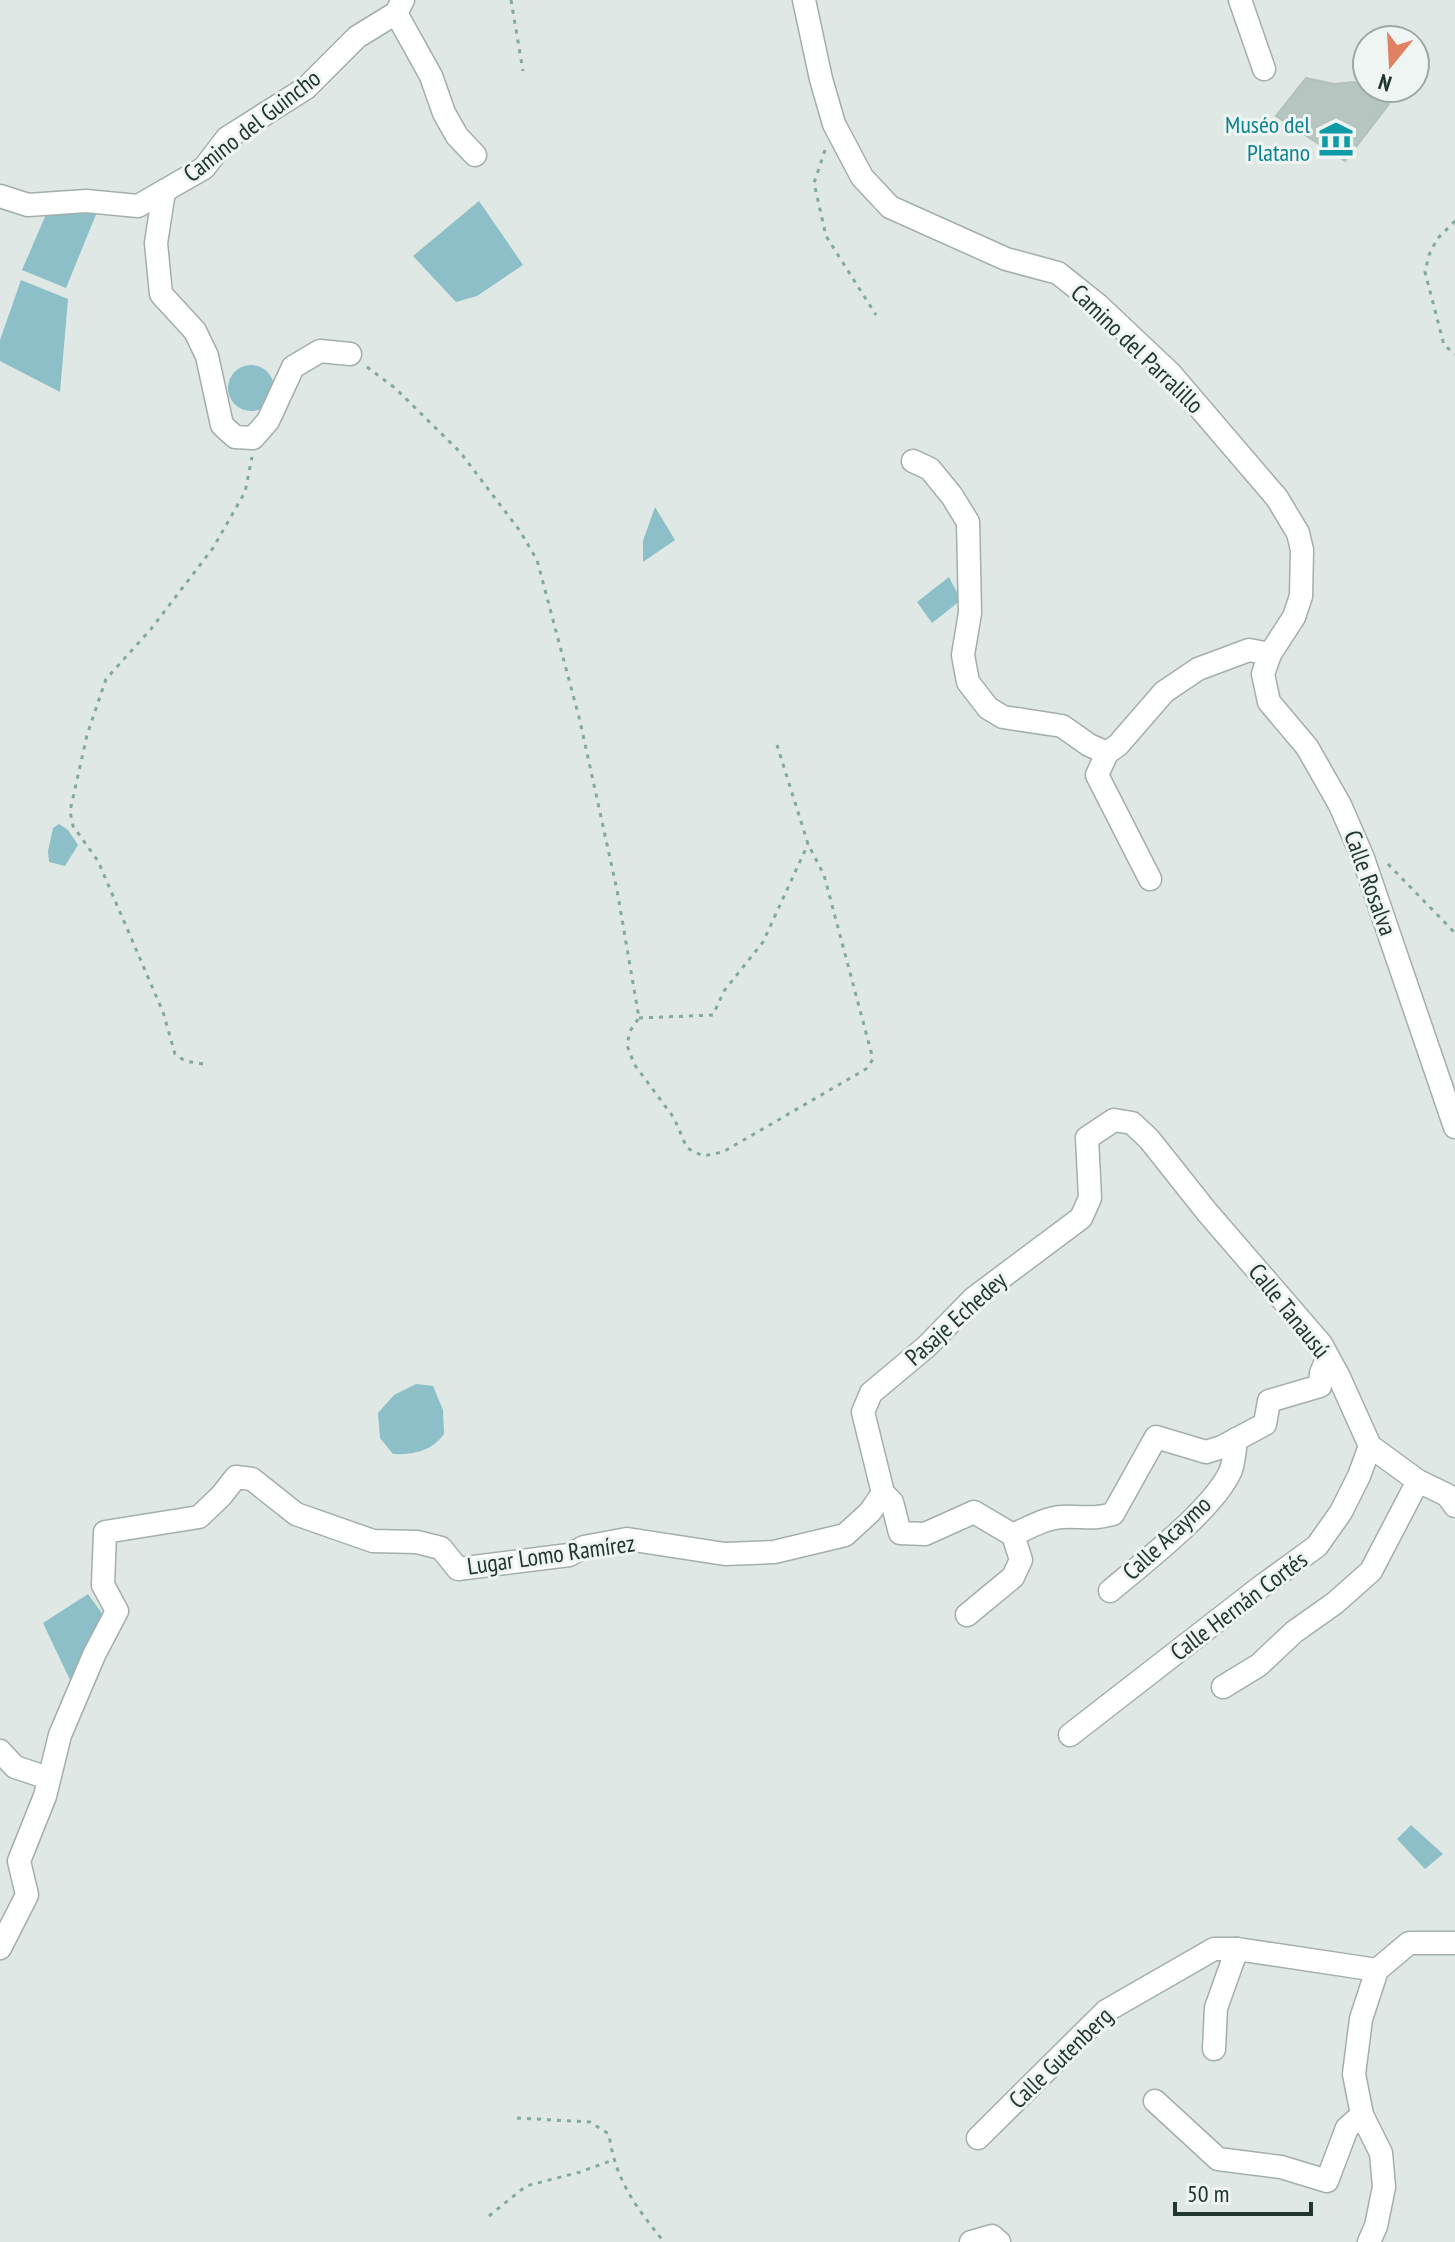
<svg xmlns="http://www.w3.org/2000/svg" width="1455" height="2242" viewBox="0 0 1455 2242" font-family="'PT Sans Narrow',sans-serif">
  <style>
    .water { fill: #8cbfc7 }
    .building { fill: #b7c5c0; stroke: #b2c1ba; stroke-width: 2 }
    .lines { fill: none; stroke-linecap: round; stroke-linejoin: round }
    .minor-casing { stroke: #a3afaa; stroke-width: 25 }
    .path { stroke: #83a89c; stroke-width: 3; stroke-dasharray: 4 6; stroke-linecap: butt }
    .minor { stroke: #fff; stroke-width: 22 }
    .labels { text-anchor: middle; stroke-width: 6; stroke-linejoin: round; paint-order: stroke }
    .culture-label { font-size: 24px; fill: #0d838f; stroke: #eef5f2; text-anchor: end }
    .street-label { font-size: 24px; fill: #223630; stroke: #eef5f2 }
  </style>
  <rect width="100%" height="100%" fill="#dfe8e4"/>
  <g class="water">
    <path d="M479,201L523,265L477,296L456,302L413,256Z"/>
    <path d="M47,212H97L66,288L22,270Z"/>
    <path d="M21,280L68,299L60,392L0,361V340Z"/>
    <circle cx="251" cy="388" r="23"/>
    <path d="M655,507L675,540L643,562V541Z"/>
    <path d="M949,577L961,600L932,623L917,602Z"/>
    <path d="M59,824L68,830L78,845L65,866L49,862L48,851L53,828Z"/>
    <path d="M416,1384L433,1386L443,1410L444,1434C432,1451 413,1455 393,1454L380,1438L378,1413L394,1395Z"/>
    <path d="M88,1594L104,1616L70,1680L43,1623Z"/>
    <path d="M1411,1825L1443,1854L1425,1869L1397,1839Z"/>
  </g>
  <path class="building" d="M1306,78L1334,84L1354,82L1389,104L1345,161L1276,116Z"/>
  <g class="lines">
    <g class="minor-casing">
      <g id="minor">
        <path d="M804,0L821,79L834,124L862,177L890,207L1006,259L1058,273L1098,305L1170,373L1277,498L1298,533L1302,550L1301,596L1294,617L1270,654L1263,674L1269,702L1307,747L1340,805L1363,858L1455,1127"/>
        <path d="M1240,0L1264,69"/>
        <path d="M396,13L431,76L444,113L457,136L475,155"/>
        <path d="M164,191L156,243L161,294L195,331L207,356L222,425L235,437L253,438L268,421L293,367L320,351L350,354"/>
        <path d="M0,196L28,205L86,201L138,206L204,168L227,138L306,88L357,37L396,13L403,0"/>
        <path d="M913,461L930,469L952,496L968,522L970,613L963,655L968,682L988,708L1003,717L1062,726L1089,745L1107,753"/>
        <path d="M1150,879L1097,775L1107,753L1118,745L1164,692L1198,669L1249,650L1270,654"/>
        <path d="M883,1493L892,1502L900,1533L925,1534L974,1512L1013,1535C1028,1528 1045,1518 1062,1517C1083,1516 1092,1520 1113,1514L1156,1437L1206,1452L1222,1447L1265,1424L1269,1401L1320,1386L1321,1373L1328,1357"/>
        <path d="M1110,1591C1143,1563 1215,1508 1231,1470C1234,1461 1235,1449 1236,1439"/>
        <path d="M967,1615L1013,1577L1021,1560L1013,1535"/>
        <path d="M1223,1687L1259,1665L1294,1632L1335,1603L1371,1571L1418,1481"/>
        <path d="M1070,1735L1258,1589L1317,1546L1341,1512L1359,1476L1370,1446"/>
        <path d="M0,1751L15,1767L48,1778"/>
        <path d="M0,1948L27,1895L19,1861L45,1796L60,1735L94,1655L117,1611L103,1585L105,1532L199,1517L221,1496L236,1477L252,1479L296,1514L373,1541L417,1542L441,1548L458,1569L569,1555L584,1547L627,1539L725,1554L774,1552L845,1535L870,1512L883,1493L863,1412L871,1393L926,1347L974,1298L1081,1218L1090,1198L1087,1138L1114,1120L1132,1123L1149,1139L1207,1212L1321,1344L1339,1377L1370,1446L1418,1481L1447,1495L1455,1506"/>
        <path d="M1214,2049L1216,2008L1237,1949L1377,1970"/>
        <path d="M1155,2101L1218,2159L1281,2167L1327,2181L1347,2128L1362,2115"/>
        <path d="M978,2138L1106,2011L1214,1949H1237"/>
        <path d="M971,2242L992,2236L999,2242"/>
        <path d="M1369,2242L1376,2226L1384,2187L1381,2153L1362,2115L1354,2074L1361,2019L1377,1970L1409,1943H1455"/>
      </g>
    </g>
    <g class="path">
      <path d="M511,0L523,71"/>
      <path d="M825,150L814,183L826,236L876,315"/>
      <path d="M1455,221L1437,239L1429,255L1425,272L1444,345L1455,354"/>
      <path d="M367,367L395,388L460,452L520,531L537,560L580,721L617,890L639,1018L630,1031L627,1045L634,1064L674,1118L687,1148L703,1156L723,1152L866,1069L873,1059L824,875L808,844L777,745"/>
      <path d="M1388,864L1455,933"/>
      <path d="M639,1018L713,1015L724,991L763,942L808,844"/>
      <path d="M203,1064L185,1061L175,1054L163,1012L98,861L73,826L70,811L87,735L106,679L151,629L213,548L245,492L252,457"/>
      <path d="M517,2118L590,2122L609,2134C615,2180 636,2207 664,2242"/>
      <path d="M489,2216L526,2186L580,2172L613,2160"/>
    </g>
    <use href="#minor" class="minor"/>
  </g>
  <defs>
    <g id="museum-bare" transform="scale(2.76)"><path d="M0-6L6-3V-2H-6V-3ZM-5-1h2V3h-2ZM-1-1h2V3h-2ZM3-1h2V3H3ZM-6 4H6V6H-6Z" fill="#0f9aa8" stroke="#eef5f2" stroke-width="2.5" paint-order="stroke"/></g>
  </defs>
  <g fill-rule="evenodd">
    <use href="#museum-bare" x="1336" y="139"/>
  </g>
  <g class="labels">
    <g class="culture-label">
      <text x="1310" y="133">Muséo del<tspan x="1310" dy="28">Platano</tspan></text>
    </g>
    <g class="street-label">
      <text transform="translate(252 126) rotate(-38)" y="8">Camino del Guincho</text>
      <text transform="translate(1137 349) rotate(44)" y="8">Camino del Parralillo</text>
      <text transform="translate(1370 883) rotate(70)" y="8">Calle Rosalva</text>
      <text transform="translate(1289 1311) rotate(51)" y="8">Calle Tanausú</text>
      <text transform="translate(956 1319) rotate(-42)" y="8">Pasaje Echedey</text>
      <text transform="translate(1167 1538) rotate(-43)" y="8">Calle Acaymo</text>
      <text transform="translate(551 1555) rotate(-8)" y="8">Lugar Lomo Ramírez</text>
      <text transform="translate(1239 1606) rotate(-37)" y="8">Calle Hernán Cortés</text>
      <text transform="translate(1061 2058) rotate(-44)" y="8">Calle Gutenberg</text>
    </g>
  </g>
  <g transform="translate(1391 64) rotate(198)"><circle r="38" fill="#eef5f2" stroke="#9ca9a4" stroke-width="2"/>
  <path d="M0-6L14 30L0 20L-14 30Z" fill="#e08164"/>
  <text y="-12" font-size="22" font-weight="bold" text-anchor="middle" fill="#223630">N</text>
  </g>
  <path d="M1175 2202v12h136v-12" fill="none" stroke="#223630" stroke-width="4"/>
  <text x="1187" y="2202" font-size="24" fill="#223630" stroke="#eef5f2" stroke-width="6" paint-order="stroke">50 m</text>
</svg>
